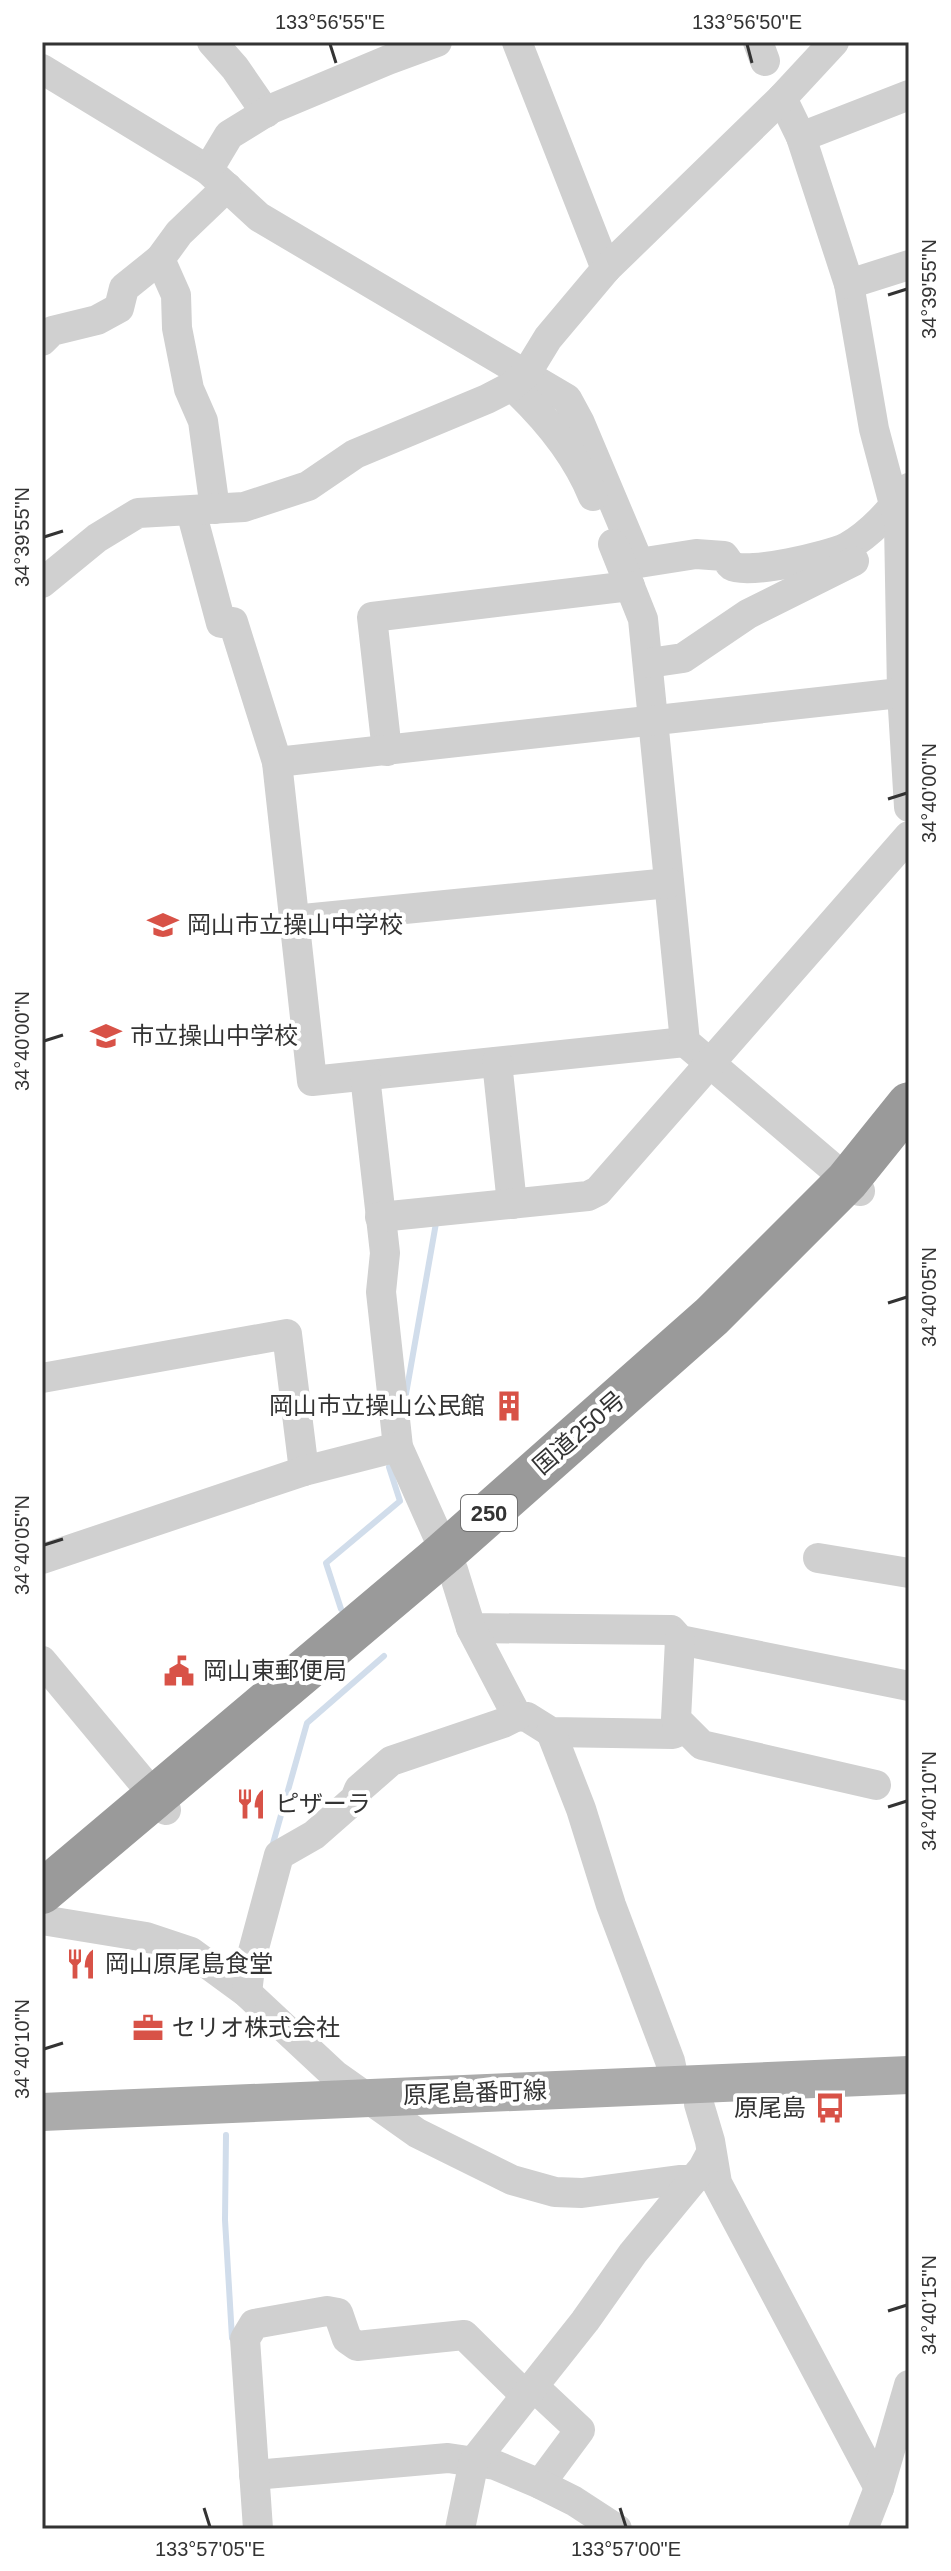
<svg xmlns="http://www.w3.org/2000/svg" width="951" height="2571" viewBox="0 0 951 2571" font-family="Helvetica,'Noto Sans JP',sans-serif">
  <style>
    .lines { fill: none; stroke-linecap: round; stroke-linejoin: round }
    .stream { stroke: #d1ddeb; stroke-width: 6 }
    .minor { stroke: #d0d0d0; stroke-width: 30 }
    .major { stroke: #ababab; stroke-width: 38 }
    .highway { stroke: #9a9a9a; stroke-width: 44 }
    .ticks { fill: none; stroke: #333; stroke-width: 3 }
    .labels { text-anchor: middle; stroke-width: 8; stroke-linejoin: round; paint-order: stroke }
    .shield { fill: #fff; stroke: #707070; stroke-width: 2 }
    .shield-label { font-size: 22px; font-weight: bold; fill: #333 }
    .poi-label { font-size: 24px; fill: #333; stroke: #fff; text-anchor: start }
    .street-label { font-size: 24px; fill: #333; stroke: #fff }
    .neatline { fill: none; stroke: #333; stroke-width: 3 }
    .ticks-label { font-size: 20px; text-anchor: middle; fill: #333 }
  </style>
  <rect width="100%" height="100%" fill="#fff"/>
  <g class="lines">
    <g class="stream">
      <path d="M406,1394L436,1223L438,1222"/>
      <path d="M341,1609L326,1563L400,1501L389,1467"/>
      <path d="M272,1847L307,1723L384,1656"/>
      <path d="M226,2135L225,2220L232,2338"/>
    </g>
    <g class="minor">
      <path d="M212,42L235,68L266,113"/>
      <path d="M517,42L606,269"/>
      <path d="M758,42L765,61"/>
      <path d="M42,69L208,170L259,217L567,399L580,423L639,563L696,554L724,556C727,559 728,563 732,566C747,575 830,556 847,547C872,533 891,510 909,488"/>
      <path d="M782,98L801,137L849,284L874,429L899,523L902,692L909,807"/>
      <path d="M801,137L909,95"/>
      <path d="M208,170L229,135L271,109L388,60L437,42"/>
      <path d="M849,284L909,265"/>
      <path d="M42,341L52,331L97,320L119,308L124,288L160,259"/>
      <path d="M512,386C544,416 576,454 593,496"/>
      <path d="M215,509L203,421L189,389L177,328L176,295L160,259L179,233L227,187"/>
      <path d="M191,511L221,623L233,622L277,762L312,1081L685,1042"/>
      <path d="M613,544L643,619L685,1042L860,1191"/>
      <path d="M42,583L97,538L138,513L244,507L308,486L355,454L487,399L512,386L526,374L548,338L606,269L782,98L834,42"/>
      <path d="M649,663L683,658L748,614L854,561"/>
      <path d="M387,751L372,617L630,586"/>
      <path d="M277,762L909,692"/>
      <path d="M293,920L669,883"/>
      <path d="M497,1062L512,1204"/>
      <path d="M365,1076L385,1253L381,1292L398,1447L453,1570L471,1628L671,1630L680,1640L909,1686"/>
      <path d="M380,1217L588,1196L598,1191L909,836"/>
      <path d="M42,1378L287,1334L304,1471"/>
      <path d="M818,1558L909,1573"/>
      <path d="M42,1559L304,1471L398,1447"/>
      <path d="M471,1628L517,1716L527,1717L551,1732L673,1734L685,1729"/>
      <path d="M680,1640L676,1719L702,1745L876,1785"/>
      <path d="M42,1661L166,1810"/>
      <path d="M551,1732L581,1809L611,1905L670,2061L675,2085"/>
      <path d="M42,1920L146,1937L191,1952L247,1993L335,2075L417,2133L512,2180L555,2192L582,2193L679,2180H693"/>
      <path d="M247,1993L251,1959L279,1855L314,1835L355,1799L359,1789L391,1761L503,1723L517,1716"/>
      <path d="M699,2084V2104L710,2141L717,2183L879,2488"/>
      <path d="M254,2475L448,2458L495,2465L540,2484L580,2430L533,2386"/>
      <path d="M540,2484L574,2501L617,2529"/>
      <path d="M258,2529L245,2339L254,2324L327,2311L338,2313L347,2339L357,2346L464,2335L525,2395"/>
      <path d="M460,2529L474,2461L585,2321L633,2253L703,2168L711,2153"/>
      <path d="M863,2529L879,2488L909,2385"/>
    </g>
    <path class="major" d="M42,2112L909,2075"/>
    <path class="highway" d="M42,1892L444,1553L712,1316L847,1181L909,1104"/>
  </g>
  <path class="ticks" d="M330,44L336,63M747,44L752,63M888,295L907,289M44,537L63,531M888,799L907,793M44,1041L63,1035M888,1303L907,1297M44,1545L63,1539M888,1807L907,1801M44,2049L63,2043M888,2311L907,2305M204,2508L210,2527M620,2508L626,2527"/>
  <defs>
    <g id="school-bare" transform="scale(2.4)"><path d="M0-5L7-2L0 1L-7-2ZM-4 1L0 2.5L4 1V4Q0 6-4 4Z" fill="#d85247" stroke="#fff" stroke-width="2.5" paint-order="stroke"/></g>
    <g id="building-bare" transform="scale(2.4)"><path d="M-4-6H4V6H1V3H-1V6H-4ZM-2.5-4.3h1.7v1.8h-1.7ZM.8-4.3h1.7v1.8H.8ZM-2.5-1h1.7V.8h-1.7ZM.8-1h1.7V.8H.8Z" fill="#d85247" stroke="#fff" stroke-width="2.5" paint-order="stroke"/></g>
    <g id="civic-bare" transform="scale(2.4)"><path d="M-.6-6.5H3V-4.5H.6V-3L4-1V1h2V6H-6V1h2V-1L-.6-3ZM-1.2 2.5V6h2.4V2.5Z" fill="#d85247" stroke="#fff" stroke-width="2.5" paint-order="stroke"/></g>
    <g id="restaurant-bare" transform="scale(2.4)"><path d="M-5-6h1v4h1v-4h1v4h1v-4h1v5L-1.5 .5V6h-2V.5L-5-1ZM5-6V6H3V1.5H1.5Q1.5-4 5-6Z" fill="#d85247" stroke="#fff" stroke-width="2.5" paint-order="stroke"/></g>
    <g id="office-bare" transform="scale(2.4)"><path d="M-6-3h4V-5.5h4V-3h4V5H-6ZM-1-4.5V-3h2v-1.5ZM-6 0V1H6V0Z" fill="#d85247" stroke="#fff" stroke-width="2.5" paint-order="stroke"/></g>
    <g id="bus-bare" transform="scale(2.4)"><path d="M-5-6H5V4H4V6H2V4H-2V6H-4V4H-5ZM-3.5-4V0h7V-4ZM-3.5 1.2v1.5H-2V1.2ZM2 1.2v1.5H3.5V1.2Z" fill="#d85247" stroke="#fff" stroke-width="2.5" paint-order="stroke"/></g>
  </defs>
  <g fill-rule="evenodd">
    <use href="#school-bare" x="163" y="925"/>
    <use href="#school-bare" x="106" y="1036"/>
    <use href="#building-bare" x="509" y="1406"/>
    <use href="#civic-bare" x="179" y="1671"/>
    <use href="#restaurant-bare" x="251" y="1804"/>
    <use href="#restaurant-bare" x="81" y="1964"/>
    <use href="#office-bare" x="148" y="2028"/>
    <use href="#bus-bare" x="830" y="2108"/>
  </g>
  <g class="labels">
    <rect class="shield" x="461" y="1495" width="56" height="36" rx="6"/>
    <g class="shield-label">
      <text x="489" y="1521">250</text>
    </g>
    <g class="poi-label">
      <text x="187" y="933">岡山市立操山中学校</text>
      <text x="130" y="1044">市立操山中学校</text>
      <text x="485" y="1414" text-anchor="end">岡山市立操山公民館</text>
      <text x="203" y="1679">岡山東郵便局</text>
      <text x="275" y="1812">ピザーラ</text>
      <text x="105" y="1972">岡山原尾島食堂</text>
      <text x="172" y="2036">セリオ株式会社</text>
      <text x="806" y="2116" text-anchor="end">原尾島</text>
    </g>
    <g class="street-label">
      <text transform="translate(579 1433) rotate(-41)" y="8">国道250号</text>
      <text transform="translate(475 2093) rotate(-2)" y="8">原尾島番町線</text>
    </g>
  </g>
  <rect width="951" height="2571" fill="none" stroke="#ffffff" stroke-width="88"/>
  <rect x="44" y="44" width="863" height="2483" class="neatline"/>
  <g class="ticks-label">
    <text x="330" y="29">133°56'55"E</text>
    <text x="747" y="29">133°56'50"E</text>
    <text transform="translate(929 289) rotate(-90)" y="7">34°39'55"N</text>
    <text transform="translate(22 537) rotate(-90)" y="7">34°39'55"N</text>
    <text transform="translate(929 793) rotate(-90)" y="7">34°40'00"N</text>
    <text transform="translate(22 1041) rotate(-90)" y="7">34°40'00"N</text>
    <text transform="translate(929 1297) rotate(-90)" y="7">34°40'05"N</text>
    <text transform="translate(22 1545) rotate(-90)" y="7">34°40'05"N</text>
    <text transform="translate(929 1801) rotate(-90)" y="7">34°40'10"N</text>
    <text transform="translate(22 2049) rotate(-90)" y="7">34°40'10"N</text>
    <text transform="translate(929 2305) rotate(-90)" y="7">34°40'15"N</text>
    <text x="210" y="2556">133°57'05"E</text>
    <text x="626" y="2556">133°57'00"E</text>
  </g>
</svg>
